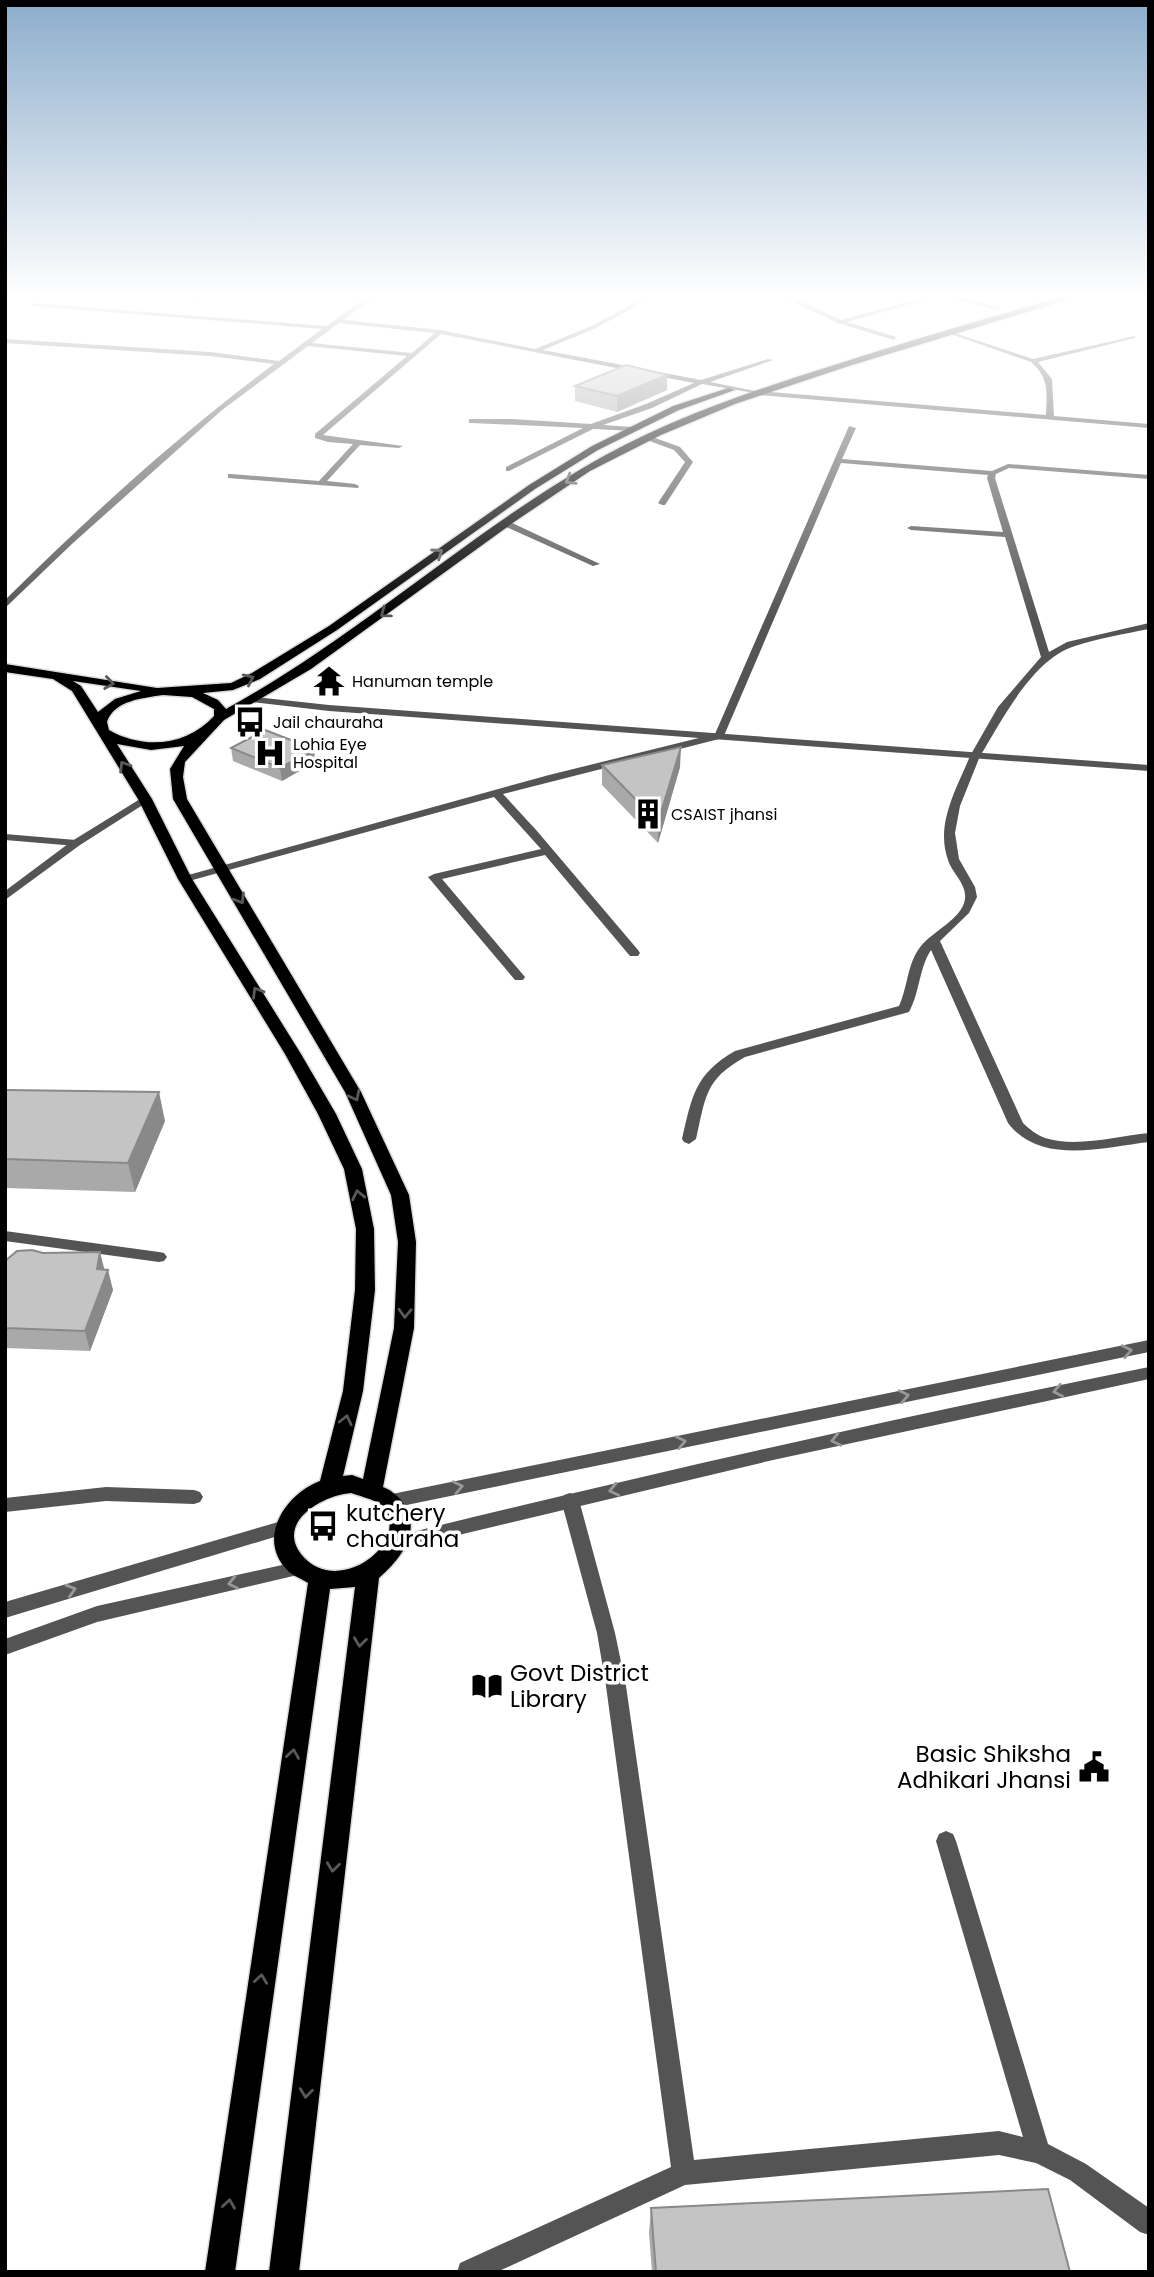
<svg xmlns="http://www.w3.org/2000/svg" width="1154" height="2277" viewBox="0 0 1154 2277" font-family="Poppins,sans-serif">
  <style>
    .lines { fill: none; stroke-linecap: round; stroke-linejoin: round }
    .primary-casing { stroke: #dbdbdb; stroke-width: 3 }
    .service { fill: #545454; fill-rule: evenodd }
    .minor { fill: #545454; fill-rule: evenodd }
    .tertiary { fill: #545454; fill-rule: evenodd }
    .primary { fill: #000; fill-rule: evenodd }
    .wall { fill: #a9a9a9 }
    .shaded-wall { fill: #898989 }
    .building { fill: #c4c4c4; stroke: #898989; stroke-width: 2 }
    .oneway { stroke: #595959 }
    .oneway2 { stroke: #989898 }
    .labels { text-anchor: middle; stroke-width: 7; stroke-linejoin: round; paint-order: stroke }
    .far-poi-label { font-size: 16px; fill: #000; stroke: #fff; text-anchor: start }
    .near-poi-label { font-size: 23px; fill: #000; stroke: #fff; text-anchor: start }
  </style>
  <rect width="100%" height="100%" fill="#fff"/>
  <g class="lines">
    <g class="primary-casing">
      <path id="primary" d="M1059,298H1073L849,366L735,404L661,435L590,471L514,522L311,669L224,720L185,762L183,777L187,799L361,1092L409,1195L416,1242L414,1328L383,1487C391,1490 395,1494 401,1500C424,1529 402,1558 379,1578L299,2272H269L355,1587L330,1589L235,2272H205L308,1583C302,1579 294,1576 289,1572C255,1540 285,1494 320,1481L343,1391L355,1290L356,1229L344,1169L318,1114L285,1054L178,879L138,799L72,691L53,679L5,672V664L157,688L231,683L252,673L329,626L529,485L592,446L673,406L728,388L735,390L679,410L598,450L535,489L337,630L260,679L233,690L203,693L218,700L226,709C352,640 458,542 581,469C659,422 745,393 831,366C906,342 983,319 1059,298ZM73,681L141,691L115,699L98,712L81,686ZM163,695L192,697L214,709V716C187,746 144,750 109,730L107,722C114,700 144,698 163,695ZM117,744L151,750L184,746L170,769L173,799L345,1092L391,1195L398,1242L394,1328L363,1479L352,1475L343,1476L363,1391L375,1290L374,1229L362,1169L336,1114L301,1054L192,879L152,799ZM351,1493C359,1496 369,1498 376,1502C422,1533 340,1603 301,1554C276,1521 324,1495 351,1493Z"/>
    </g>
    <g class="service">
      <path d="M948,331L1033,359L1135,336V338L1038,362L1052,379L1054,416L1149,424V428L758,395L754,393L758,391L1046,415C1047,393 1049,377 1031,362L948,333Z"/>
      <path d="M647,435L680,447L693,462L665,505H662L658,503L685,462L674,450L644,439V435Z"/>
      <path d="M504,522H510L600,564L593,566L504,526Z"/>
      <path d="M975,753L980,756L960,806L955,833L959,859L975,887L977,897L969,913L940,941L1023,1123C1029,1129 1037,1135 1045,1138C1077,1148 1117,1136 1149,1133V1142C1104,1147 1041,1166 1008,1123L931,950C919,968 920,992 909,1012L745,1057C704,1080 706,1097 696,1139L689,1144L684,1142L682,1139C692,1096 695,1074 735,1051L899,1006C908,987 907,963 921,946C933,931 962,919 965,899C967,884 952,873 948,860C935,824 957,788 970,756Z"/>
      <path d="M5,1231L159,1252L164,1253L167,1257L164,1261L159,1262L5,1241Z"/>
      <path d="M570,1493L576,1495L579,1500L615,1633L626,1686L694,2160L999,2131L1023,2137L936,1841L939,1834L946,1831L953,1834L956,1841L1048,2144L1086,2164L1149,2208V2235L1140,2232L1070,2180L1036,2163L999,2155L685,2185L497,2272H457L460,2263L671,2167L606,1686L597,1633L561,1500L564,1495Z"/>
    </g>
    <g class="minor">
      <path d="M196,298H202L198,302Z"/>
      <path d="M365,298H372L344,320L440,330L535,349L592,326L643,298H651L596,328L543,350L701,380L768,359L773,360L710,382L760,392V394L702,384L652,408L603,425L632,427L636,429L635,431L593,429L509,471H506V467L583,428L472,423H469V419H512L591,424L646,404L694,383L441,334L323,435L403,446L399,448L360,445L327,481L355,484L359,486L358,488L228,478V474H231L319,481L353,444L328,442L315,438V434L407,356L308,346L222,410L73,543L5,608V600C90,516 178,435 274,364L210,356L5,343V339L210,352L279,361L322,329L32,306L30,303L327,326ZM339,323L435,333L412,353L312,343Z"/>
      <path d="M785,298H794L841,320L922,298H933L847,322L896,337L894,340L838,323Z"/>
      <path d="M952,298H964L1000,308L997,310Z"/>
      <path d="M849,426L856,428L842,459L992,471L1008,464L1149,475V479L1009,468L996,474L995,478L1049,652L1067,642L1149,623V629C1124,634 1099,638 1075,646C1032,659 1001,722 979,758H971L970,756L998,707L1041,657L1005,537L911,530L907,528L911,526L1003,532L987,478L988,475L841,463L723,738L503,794L537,831L638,950L640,953L638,956H630L545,855L442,879L525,977L523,980H515L428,877L434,874L541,849L494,797L189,881H181L179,879L181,877L549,775L715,734Z"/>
      <path d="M5,834L76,840L82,843L76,846L5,840Z"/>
      <path d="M106,1487L194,1490L200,1492L203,1497L200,1502L194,1504L106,1501L5,1512V1498Z"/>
    </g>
    <g class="tertiary">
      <path d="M255,697L329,705L1149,765V771L329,711L252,702L250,700Z"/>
      <path d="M145,796L150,799L149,801L80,845L5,900V891L72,841Z"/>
      <path d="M1149,1340V1352L392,1508L386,1506L383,1501L386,1496L392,1494Z"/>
      <path d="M1149,1367V1379L773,1460L400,1549L394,1547L391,1542L394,1537L400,1535C649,1474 898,1417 1149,1367Z"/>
      <path d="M285,1520L291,1522L294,1527L291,1532L5,1618V1602Z"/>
      <path d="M300,1561L306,1563L309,1568L306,1573L97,1622L5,1655V1639L97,1606Z"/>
    </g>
    <use href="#primary" class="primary"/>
  </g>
  <g class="wall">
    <path d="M575,386L667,390L617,412L575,401Z"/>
    <path d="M231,748L314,749L315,762L282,781L233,761Z"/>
    <path d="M602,765L680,767L658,843L602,785Z"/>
    <path d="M5,1090L165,1121L135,1192L5,1188Z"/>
    <path d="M5,1261L104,1270L113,1290L90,1351L5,1348Z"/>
    <path d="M651,2208L1070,2272H652L649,2233Z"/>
  </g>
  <g class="shaded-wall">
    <path d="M667,375V390L617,412V396Z"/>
    <path d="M681,747L680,767L658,843V822Z"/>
    <path d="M314,749L315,762L282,781L280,768Z"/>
    <path d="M159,1092L165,1121L135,1192L128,1163Z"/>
    <path d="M100,1252L105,1272L108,1270L113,1290L90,1351L85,1331Z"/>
  </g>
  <g class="building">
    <path d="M626,365L667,375L617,396L575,386Z"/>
    <path d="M265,730L314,749L280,768L231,748Z"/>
    <path d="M681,747L658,822L602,765Z"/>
    <path d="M5,1090H6L159,1092L128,1163L5,1159Z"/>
    <path d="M32,1250L43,1253L100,1252L97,1269L108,1270L85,1331L5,1328V1261L17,1251Z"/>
    <path d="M1048,2189L1070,2272H656L651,2208Z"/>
  </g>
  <defs><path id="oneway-chevron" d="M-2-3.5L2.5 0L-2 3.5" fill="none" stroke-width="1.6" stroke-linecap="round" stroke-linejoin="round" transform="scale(1.75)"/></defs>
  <g class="oneway">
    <use href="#oneway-chevron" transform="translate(570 480) rotate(149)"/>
    <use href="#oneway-chevron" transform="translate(438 553) rotate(-35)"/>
    <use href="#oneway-chevron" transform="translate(385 613) rotate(144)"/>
    <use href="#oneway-chevron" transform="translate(249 679) rotate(-25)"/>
    <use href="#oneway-chevron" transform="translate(109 683) rotate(8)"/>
    <use href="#oneway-chevron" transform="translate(124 766) rotate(-122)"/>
    <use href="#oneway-chevron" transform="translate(240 899) rotate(59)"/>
    <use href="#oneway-chevron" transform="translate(257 992) rotate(-121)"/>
    <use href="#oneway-chevron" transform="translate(355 1096) rotate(63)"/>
    <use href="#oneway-chevron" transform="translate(358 1195) rotate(-102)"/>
    <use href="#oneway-chevron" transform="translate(405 1313) rotate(92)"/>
    <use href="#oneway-chevron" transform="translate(346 1420) rotate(-77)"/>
    <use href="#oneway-chevron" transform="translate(360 1642) rotate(97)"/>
    <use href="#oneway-chevron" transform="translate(293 1754) rotate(-81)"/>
    <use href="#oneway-chevron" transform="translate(333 1867) rotate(97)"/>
    <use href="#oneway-chevron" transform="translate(261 1979) rotate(-82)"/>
    <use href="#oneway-chevron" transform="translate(306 2093) rotate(97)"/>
    <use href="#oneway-chevron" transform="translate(229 2204) rotate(-82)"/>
  </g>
  <g class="oneway2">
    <use href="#oneway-chevron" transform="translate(1127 1351) rotate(-12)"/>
    <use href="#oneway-chevron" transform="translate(1058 1391) rotate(169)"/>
    <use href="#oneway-chevron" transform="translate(904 1396) rotate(-12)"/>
    <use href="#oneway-chevron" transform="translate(836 1440) rotate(167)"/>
    <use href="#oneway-chevron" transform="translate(681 1442) rotate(-12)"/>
    <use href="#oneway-chevron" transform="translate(458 1487) rotate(-12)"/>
    <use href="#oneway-chevron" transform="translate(614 1490) rotate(167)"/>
    <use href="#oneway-chevron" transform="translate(233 1583) rotate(167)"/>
    <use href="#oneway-chevron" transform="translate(71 1590) rotate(-16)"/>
  </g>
  <linearGradient id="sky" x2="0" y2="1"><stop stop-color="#8cadcc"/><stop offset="0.48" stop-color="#fff"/><stop offset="1" stop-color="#fff" stop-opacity="0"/></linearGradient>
  <rect width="1154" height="617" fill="url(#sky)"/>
  <defs>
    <g id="temple-bare" transform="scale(2.415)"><path d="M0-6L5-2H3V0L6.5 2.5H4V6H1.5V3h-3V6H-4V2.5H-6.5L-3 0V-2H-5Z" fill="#000" stroke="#fff" stroke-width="2.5" paint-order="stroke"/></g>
    <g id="bus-bare" transform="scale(2.415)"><path d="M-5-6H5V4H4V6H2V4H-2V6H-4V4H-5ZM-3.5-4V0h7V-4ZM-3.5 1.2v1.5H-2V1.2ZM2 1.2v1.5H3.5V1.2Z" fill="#000" stroke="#fff" stroke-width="2.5" paint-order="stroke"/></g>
    <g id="hospital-bare" transform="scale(2.415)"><path d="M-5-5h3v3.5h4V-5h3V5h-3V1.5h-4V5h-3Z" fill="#000" stroke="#fff" stroke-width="2.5" paint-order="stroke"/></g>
    <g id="building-bare" transform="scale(2.415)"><path d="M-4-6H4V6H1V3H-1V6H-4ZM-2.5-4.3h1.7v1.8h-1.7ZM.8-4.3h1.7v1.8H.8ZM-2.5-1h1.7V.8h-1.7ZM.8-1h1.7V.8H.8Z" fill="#000" stroke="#fff" stroke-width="2.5" paint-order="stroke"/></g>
    <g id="library-bare" transform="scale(2.415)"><path d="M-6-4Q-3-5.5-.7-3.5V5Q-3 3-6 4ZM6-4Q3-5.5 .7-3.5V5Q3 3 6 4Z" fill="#000" stroke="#fff" stroke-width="2.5" paint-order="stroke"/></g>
    <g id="civic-bare" transform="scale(2.415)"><path d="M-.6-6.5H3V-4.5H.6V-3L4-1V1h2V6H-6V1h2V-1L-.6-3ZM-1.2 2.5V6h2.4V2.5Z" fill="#000" stroke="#fff" stroke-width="2.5" paint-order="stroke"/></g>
  </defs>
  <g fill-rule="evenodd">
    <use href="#temple-bare" x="329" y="681"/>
    <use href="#bus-bare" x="250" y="722"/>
    <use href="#hospital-bare" x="270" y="753"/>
    <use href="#building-bare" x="648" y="814"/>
    <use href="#bus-bare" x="323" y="1526"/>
    <use href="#library-bare" x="487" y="1686"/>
    <use href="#civic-bare" x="1094" y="1767"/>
  </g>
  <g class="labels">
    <g class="far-poi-label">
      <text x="352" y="687">Hanuman temple</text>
      <text x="273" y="728">Jail chauraha</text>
      <text x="293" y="750">Lohia Eye<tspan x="293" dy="18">Hospital</tspan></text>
      <text x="671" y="820">CSAIST jhansi</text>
    </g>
    <g class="near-poi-label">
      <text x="346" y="1521">kutchery<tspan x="346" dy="26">chauraha</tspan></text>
      <text x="510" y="1681">Govt District<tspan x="510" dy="26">Library</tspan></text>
      <text x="1071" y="1762" text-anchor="end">Basic Shiksha<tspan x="1071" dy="26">Adhikari Jhansi</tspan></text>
    </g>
  </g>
  <rect width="1154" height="2277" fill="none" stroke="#000000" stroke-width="14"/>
</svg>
